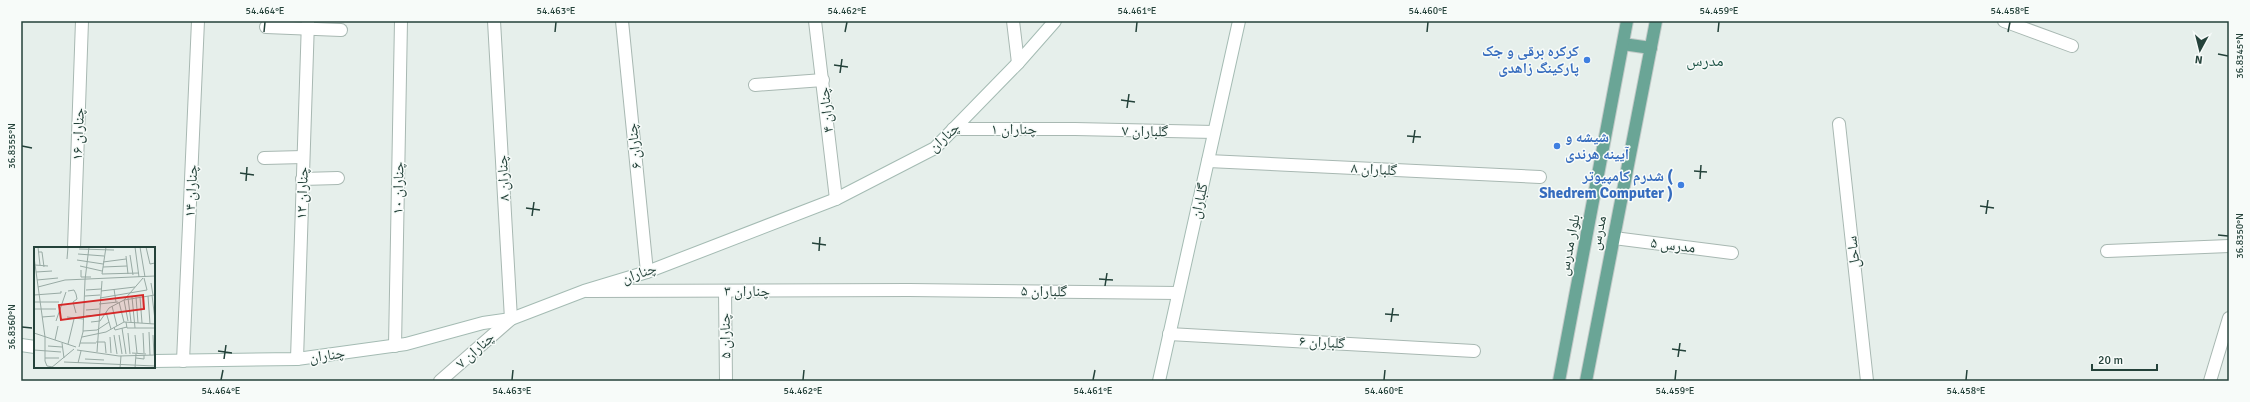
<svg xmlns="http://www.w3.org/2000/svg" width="2250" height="402" viewBox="0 0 2250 402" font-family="Signika,'Noto Naskh Arabic',sans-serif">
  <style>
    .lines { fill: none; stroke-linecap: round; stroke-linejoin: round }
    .street-casing { stroke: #a8b8b2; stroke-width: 14 }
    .secondary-casing { stroke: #a4bbb3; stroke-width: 14 }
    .primary-casing { stroke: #c2cac8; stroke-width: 14 }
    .street { stroke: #fff; stroke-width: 12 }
    .secondary { stroke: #fff; stroke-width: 12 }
    .primary { stroke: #6aa596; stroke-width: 12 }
    .ticks { fill: none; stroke: #24423a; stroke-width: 1.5 }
    .shop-dot { fill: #3f7fe0; stroke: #f7fbf9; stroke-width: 1.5 }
    .labels { text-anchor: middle; stroke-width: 3; stroke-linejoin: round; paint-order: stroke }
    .shop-label { font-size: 15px; font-weight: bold; fill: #366cbe; stroke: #f7fbf9; text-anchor: end }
    .street-label { font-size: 15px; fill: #24423a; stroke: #f7fbf9 }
    .neighbourhood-label { font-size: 16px; fill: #1f5548; stroke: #f7fbf9 }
    .inset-road { fill: none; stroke: #98aaa4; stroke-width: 1 }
    .view { fill: #d62828; fill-opacity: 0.15; stroke: #d62828; stroke-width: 2 }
    .inset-edge { fill: none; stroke: #24423a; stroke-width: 2 }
    .neatline { fill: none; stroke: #24423a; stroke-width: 1.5 }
    .ticks-label { font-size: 10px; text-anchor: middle; fill: #24423a }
  </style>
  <rect width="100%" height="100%" fill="#e6efeb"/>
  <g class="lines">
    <g class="street-casing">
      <g id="street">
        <path d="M622,21L647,272"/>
        <path d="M815,21L836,199"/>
        <path d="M1013,21L1018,63"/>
        <path d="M2004,21L2072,46"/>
        <path d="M266,27L341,30"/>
        <path d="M755,85L823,80"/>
        <path d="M1839,124L1867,381"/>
        <path d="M953,129H1075L1214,132"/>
        <path d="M264,158L303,157"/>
        <path d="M1208,161L1540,177"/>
        <path d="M302,179L338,178"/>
        <path d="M1614,238L1732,253"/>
        <path d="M74,248L82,21"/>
        <path d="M2107,251L2229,246"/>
        <path d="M587,291L909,290L1178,293"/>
        <path d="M725,291L726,381"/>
        <path d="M1169,334L1474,351"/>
        <path d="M395,346L401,21"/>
        <path d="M297,359L308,21"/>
        <path d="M183,361L198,21"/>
        <path d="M440,381L511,319L494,21"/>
        <path d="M2210,381L2229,318"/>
      </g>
    </g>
    <g class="secondary-casing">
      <g id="secondary">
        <path d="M21,345L35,347"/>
        <path d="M154,361L297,359L406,344L483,323L511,319L584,291L647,272L836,199L935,148L1018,63L1055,21"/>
        <path d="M1159,381L1239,21"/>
      </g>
    </g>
    <g class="primary-casing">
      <g id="primary">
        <path d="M1623,44L1651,48"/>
        <path d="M1559,381L1627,21"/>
        <path d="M1586,381L1656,21"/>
      </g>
    </g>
    <use href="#street" class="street"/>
    <use href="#secondary" class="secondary"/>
    <use href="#primary" class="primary"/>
  </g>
  <path class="ticks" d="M264,32L265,22M555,32L556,22M845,32L847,22M1136,32L1137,22M1427,32L1428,22M1718,32L1719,22M2008,32L2010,22M2218,54L2228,56M834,65L848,67M840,73L842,59M1121,100L1135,102M1127,108L1129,94M1407,136L1421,137M1413,143L1415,130M22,146L32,148M1694,171L1707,172M240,173L254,175M1700,179L1701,165M246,181L247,167M1980,206L1994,208M526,208L540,210M1986,214L1988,200M532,216L534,202M2218,235L2228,236M812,243L826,245M819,251L820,237M1099,279L1113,280M1105,286L1107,273M1385,314L1399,315M1391,322L1393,308M22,327L32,328M1672,349L1686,351M218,351L232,353M1678,357L1680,343M224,359L226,345M221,380L223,370M512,380L513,370M803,380L804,370M1093,380L1095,370M1384,380L1385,370M1675,380L1676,370M1966,380L1967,370"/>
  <g class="shop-dot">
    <circle cx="1587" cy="60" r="4"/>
    <circle cx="1557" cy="146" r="4"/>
    <circle cx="1681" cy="185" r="4"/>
  </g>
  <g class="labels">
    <g class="shop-label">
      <text x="1579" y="56">کرکره برقی و جک<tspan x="1579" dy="17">پارکینگ زاهدی</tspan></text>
      <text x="1565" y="142" text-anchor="start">شیشه و<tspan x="1565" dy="17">آیینه هرندی</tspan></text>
      <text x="1673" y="181">شدرم کامپیوتر (<tspan x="1673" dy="17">Shedrem Computer )</tspan></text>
    </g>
    <g class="street-label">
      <text transform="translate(826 110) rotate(-96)" y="5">۴ چناران</text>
      <text x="1014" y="134">چناران ۱</text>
      <text transform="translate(1145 131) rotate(1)" y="5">۷ گلباران</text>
      <text transform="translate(78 134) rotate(-88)" y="5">چناران ۱۶</text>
      <text transform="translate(944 137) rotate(-42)" y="5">چناران</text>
      <text transform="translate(634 146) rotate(-96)" y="5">چناران ۶</text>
      <text transform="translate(1374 169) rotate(3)" y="5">گلباران ۸</text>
      <text transform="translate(503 178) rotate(-93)" y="5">چناران ۸</text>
      <text transform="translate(398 188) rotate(-89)" y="5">چناران ۱۰</text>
      <text transform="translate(191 191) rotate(-87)" y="5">چناران ۱۴</text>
      <text transform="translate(302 193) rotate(-88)" y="5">چناران ۱۲</text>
      <text transform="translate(1199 201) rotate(-77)" y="5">گلباران</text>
      <text transform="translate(1598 233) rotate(-79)" y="5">مدرس</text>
      <text transform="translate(1569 245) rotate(-79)" y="5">بلوار مدرس</text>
      <text transform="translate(1673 245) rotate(7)" y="5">مدرس ۵</text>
      <text transform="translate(1853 252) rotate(-96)" y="5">ساحل</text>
      <text transform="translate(639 273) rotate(-19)" y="5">چناران</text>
      <text x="747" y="296">چناران ۳</text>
      <text transform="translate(1044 291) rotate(1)" y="5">گلباران ۵</text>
      <text transform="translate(725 336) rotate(-91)" y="5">۵ چناران</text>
      <text transform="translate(1322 342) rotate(3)" y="5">گلباران ۶</text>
      <text transform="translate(475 350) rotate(-42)" y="5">چناران ۷</text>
      <text transform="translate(327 355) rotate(-8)" y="5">چناران</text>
    </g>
    <g class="neighbourhood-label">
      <text x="1705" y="66">مدرس</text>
    </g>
  </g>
  <g transform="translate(34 247)">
    <rect width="121" height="121" fill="#e6efeb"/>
    <path class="inset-road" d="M4,0L6,18M101,0L105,30M106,0L111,30M112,0L116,17L121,16M45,2L80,3M4,5H8L10,20M44,7L70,9M96,8L99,28M92,9L94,27M0,10L11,90V114L13,119L19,120M33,12L34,0M43,13L69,17M69,15L92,12M1,18L14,19M46,19L68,24M69,20L93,19M47,23V30H57M2,25L18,24M68,27L105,26M68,27L72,0M3,33L24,31M51,33L55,0M117,36L119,48M4,40L31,33L121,29M80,42L82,55M52,43L67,42M34,44L40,43L42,47L43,52L39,55L42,66M67,44L101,40M0,48L27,46V44M118,48L121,73M51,49L66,48M114,49L116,77M98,50L101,81M102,50L104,76M106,50L108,76M66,51L113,43L110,31M94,51L97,75M0,55H25M85,55L90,75M65,57L84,55M78,59L83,79M0,62H22M52,63L65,62M72,65L77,82M52,69L64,68M8,70L21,69M33,70L49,72M22,74L32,45M94,74L90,53L109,31M57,75L66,74L75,61L90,53L121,48M92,75L93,81H121M80,80L81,83L93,80M88,81L92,107M63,83L75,75M49,84L63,83M115,85L116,108M0,86L42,100M94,86L96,107M109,86L110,106M80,88L83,107M85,88L88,107M101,88L103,106M119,88L120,108M48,90L72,85L90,75L121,77M76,90L77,106M21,93L24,79M62,95H71L72,106M28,96L30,111M46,96H62M34,97L40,72M14,99L28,100M45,100L49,85L51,33M0,103L27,105M43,103L85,109L121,108M63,105L68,34M98,106L112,107M11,111H25M102,111L110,112V108M51,112L70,113M30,115L121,119M44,116L47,104M17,121L40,102M86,121L87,109M101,121L102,107"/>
    <path class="view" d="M109,48L110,62L27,73L25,58Z"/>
    <rect width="121" height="121" class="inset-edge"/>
  </g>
  <rect width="2250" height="402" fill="none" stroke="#f7fbf9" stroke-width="44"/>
  <g transform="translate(2200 50) rotate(187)" stroke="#f7fbf9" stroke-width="3" paint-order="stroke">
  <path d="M0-3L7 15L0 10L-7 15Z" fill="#24423a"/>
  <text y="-6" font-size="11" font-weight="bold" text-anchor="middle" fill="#24423a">N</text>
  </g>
  <path d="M2092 364v6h65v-6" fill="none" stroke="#24423a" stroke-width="2"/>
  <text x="2098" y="364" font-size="12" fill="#24423a" stroke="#f7fbf9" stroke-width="3" paint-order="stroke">20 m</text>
  <rect x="22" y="22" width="2206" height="358" class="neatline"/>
  <g class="ticks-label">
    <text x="265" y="14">54.464°E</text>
    <text x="556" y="14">54.463°E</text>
    <text x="847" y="14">54.462°E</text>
    <text x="1137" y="14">54.461°E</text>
    <text x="1428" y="14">54.460°E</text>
    <text x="1719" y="14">54.459°E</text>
    <text x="2010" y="14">54.458°E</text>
    <text transform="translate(2239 56) rotate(-90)" y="4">36.8345°N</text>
    <text transform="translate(11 146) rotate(-90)" y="4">36.8355°N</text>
    <text transform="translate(2239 236) rotate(-90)" y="4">36.8350°N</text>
    <text transform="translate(11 327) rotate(-90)" y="4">36.8360°N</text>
    <text x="221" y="394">54.464°E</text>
    <text x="512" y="394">54.463°E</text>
    <text x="803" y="394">54.462°E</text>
    <text x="1093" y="394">54.461°E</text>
    <text x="1384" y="394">54.460°E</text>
    <text x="1675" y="394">54.459°E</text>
    <text x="1966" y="394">54.458°E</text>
  </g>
</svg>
